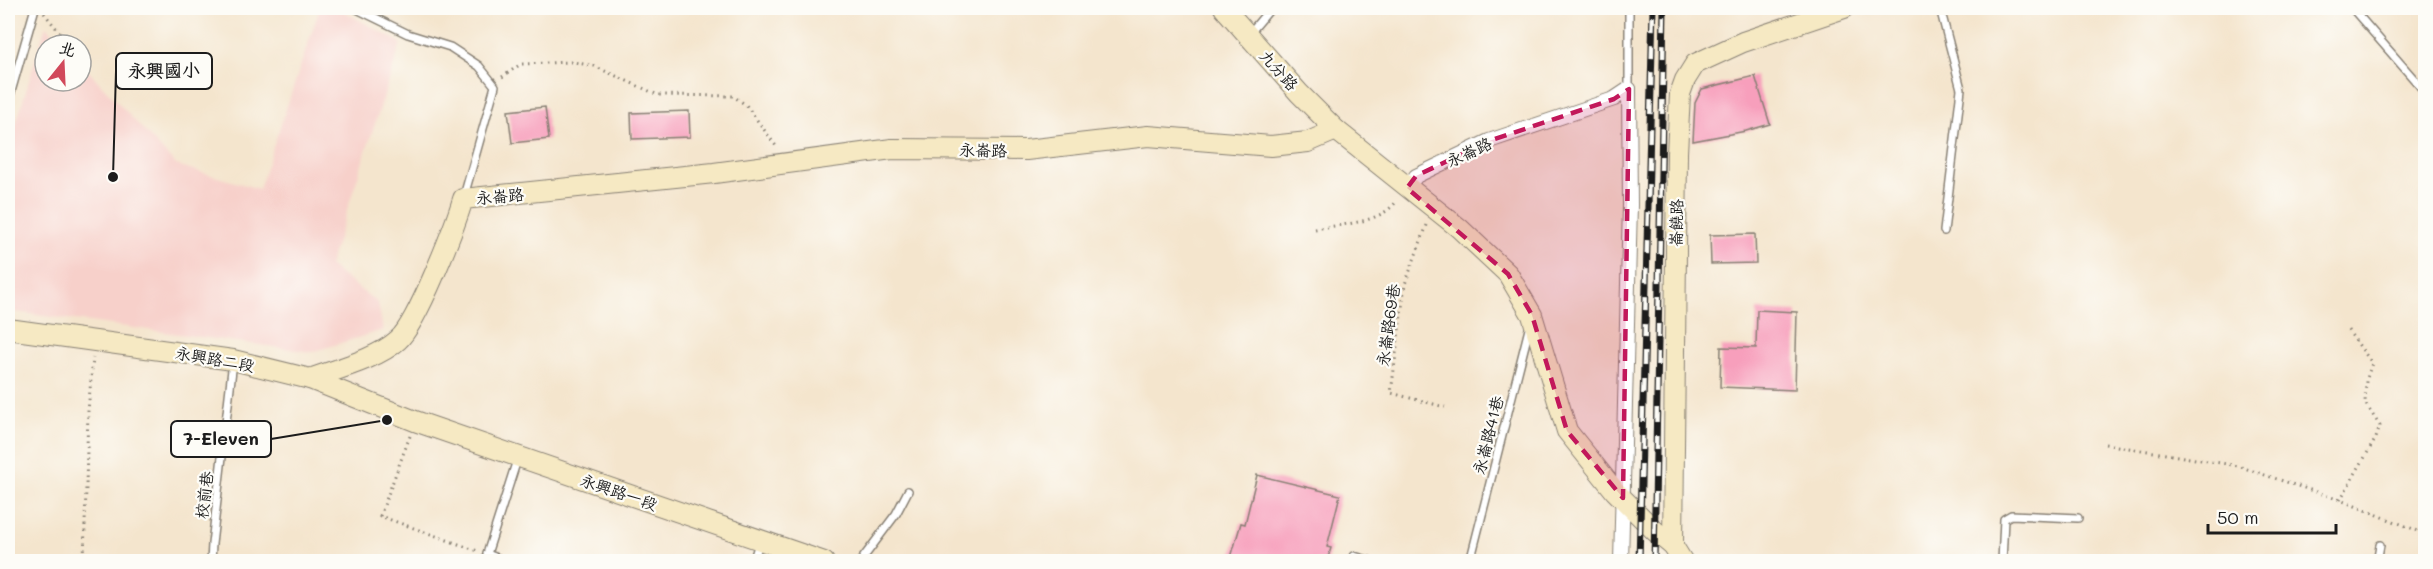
<svg xmlns="http://www.w3.org/2000/svg" width="2433" height="569" viewBox="0 0 2433 569" font-family="Mali,'LXGW WenKai TC',sans-serif">
  <style>
    .built { fill: #f7d0ca }
    .building { fill: #f79fbc }
    .lines { fill: none; stroke-linecap: round; stroke-linejoin: round }
    .lane-casing { stroke: #888074; stroke-width: 10 }
    .street-casing { stroke: #888074; stroke-width: 16 }
    .secondary-casing { stroke: #888074; stroke-width: 22 }
    .path { stroke: #888074; stroke-width: 3; stroke-dasharray: 1.5 4.5; stroke-linecap: butt }
    .lane { stroke: #fff; stroke-width: 7 }
    .street { stroke: #fff; stroke-width: 14 }
    .secondary { stroke: #f6e9c3; stroke-width: 20 }
    .rail-casing { stroke: #1c1c1c; stroke-width: 7 }
    .rail { stroke: #fdfcf7; stroke-width: 4.5; stroke-dasharray: 14; stroke-linecap: butt }
    .marked { fill: #c2185b; fill-opacity: 0.2; stroke: #c2185b; stroke-width: 4.5; stroke-dasharray: 12 8; stroke-linejoin: round }
    .labels { text-anchor: middle; stroke-width: 4.5; stroke-linejoin: round; paint-order: stroke }
    .street-label { font-size: 16px; fill: #1c1c1c; stroke: #fdfcf7 }
    .leader { fill: none; stroke: #1c1c1c; stroke-width: 2 }
    .callout-dot { fill: #1c1c1c; stroke: #fdfcf7; stroke-width: 2 }
    .callout { fill: #fdfcf7; stroke: #1c1c1c; stroke-width: 2 }
    .callout-label { font-size: 18px; text-anchor: middle; font-weight: bold; fill: #1c1c1c }
  </style>
  <rect width="100%" height="100%" fill="#fdfcf7"/>
  <filter id="ink" filterUnits="userSpaceOnUse"><feTurbulence type="fractalNoise" baseFrequency=".0167" numOctaves="2"/><feDisplacementMap in="SourceGraphic" scale="12" xChannelSelector="R" yChannelSelector="G"/><feConvolveMatrix kernelMatrix="1 2 1 2 8 2 1 2 1" color-interpolation-filters="sRGB"/></filter>
  <filter id="wash" filterUnits="userSpaceOnUse"><feTurbulence type="fractalNoise" baseFrequency=".008" numOctaves="4" result="noise"/><feDisplacementMap in="SourceGraphic" scale="24" xChannelSelector="R" yChannelSelector="G"/><feGaussianBlur stdDeviation="1.35" result="paint"/><feColorMatrix in="noise" values="0 0 0 0 0 0 0 0 0 0 0 0 0 0 0 0 0 1.4 0 .05"/><feComposite in="paint" operator="in"/></filter>
  <g filter="url(#wash)">
    <rect width="100%" height="100%" fill="#f4e5cd"/>
    <path class="built" d="M320,8H337L401,43L329,266L378,303L383,330L312,352L8,311V150L46,25L64,45H45V81H81V63L176,165L259,189Z"/>
    <g id="blocks">
      <g class="building">
        <path d="M1755,76L1770,124L1746,131L1693,141L1695,103L1702,89Z"/>
        <path d="M545,107L549,139L512,143L508,111Z"/>
        <path d="M689,111L690,137L632,139L631,113Z"/>
        <path d="M1755,234L1756,263L1711,264L1710,235Z"/>
        <path d="M1757,310L1797,312L1795,390L1720,387L1721,347L1756,348Z"/>
        <path d="M1257,475L1340,495L1327,547L1331,548L1327,561H1230L1241,523L1245,524Z"/>
      </g>
    </g>
  </g>
  <g filter="url(#ink)">
    <use href="#blocks" fill-opacity="0" stroke="#888074" stroke-width="1.5"/>
    <g class="lines">
      <g class="lane-casing">
        <g id="lane">
          <path d="M355,8L408,34L450,47L479,66L495,86L464,196"/>
          <path d="M1940,8L1961,89L1944,231"/>
          <path d="M2352,8L2426,93"/>
          <path d="M1249,34L1271,8"/>
          <path d="M1629,89V8"/>
          <path d="M8,102L35,8"/>
          <path d="M1354,556L1375,562"/>
          <path d="M211,562L212,544L233,361"/>
          <path d="M507,562L487,554L517,460"/>
          <path d="M753,562L759,543"/>
          <path d="M860,562L896,514L908,491"/>
          <path d="M1470,562L1530,325"/>
          <path d="M2002,562L2004,519L2011,515L2078,518"/>
          <path d="M2377,562L2380,545"/>
        </g>
      </g>
      <g class="street-casing">
        <g id="street">
          <path d="M1407,188L1416,176L1489,141L1614,99L1629,89"/>
          <path d="M1621,562L1630,205L1629,89"/>
        </g>
      </g>
      <g class="secondary-casing">
        <g id="secondary">
          <path d="M1224,8L1299,93L1336,130L1459,228L1508,274L1532,315L1567,431L1615,491L1655,531L1673,546L1683,562"/>
          <path d="M8,329L233,360L310,379L415,421L824,562"/>
          <path d="M310,379C337,369 377,359 398,340C417,324 455,226 463,199L714,173L892,149L1026,150L1148,136L1271,146L1308,142L1336,130"/>
          <path d="M1673,546L1677,153L1680,94L1685,80L1695,64L1743,42L1844,8"/>
        </g>
      </g>
      <g class="path">
        <path d="M44,13L69,44"/>
        <path d="M502,77L521,64L573,62L594,66L658,95L733,96L746,105L776,146"/>
        <path d="M1427,225L1405,284L1391,393L1445,407"/>
        <path d="M1315,229C1341,224 1379,224 1396,202"/>
        <path d="M410,436L380,516L478,551"/>
        <path d="M2105,444L2238,466L2340,500L2426,534"/>
        <path d="M2340,500L2376,438L2380,426L2365,403L2366,381L2372,363L2347,329"/>
        <path d="M84,562L88,411L93,358"/>
      </g>
      <use href="#lane" class="lane"/>
      <use href="#street" class="street"/>
      <use href="#secondary" class="secondary"/>
      <g class="rail-casing">
        <g id="rail">
          <path d="M1639,562L1653,8"/>
          <path d="M1654,562L1664,8"/>
        </g>
      </g>
      <use href="#rail" class="rail"/>
    </g>
  </g>
  <path class="marked" d="M1629,89L1623,498L1567,431L1532,315L1508,274L1407,188L1416,176L1489,141L1614,99Z"/>
  <g class="labels">
    <g class="street-label">
      <text transform="translate(1279 70) rotate(48)" y="6">九分路</text>
      <text transform="translate(983 150) rotate(1)" y="6">永崙路</text>
      <text transform="translate(1469 152) rotate(-25)" y="6">永崙路</text>
      <text transform="translate(500 196) rotate(-5)" y="6">永崙路</text>
      <text transform="translate(1676 223) rotate(-89)" y="6">崙饒路</text>
      <text transform="translate(1388 325) rotate(-82)" y="6">永崙路69巷</text>
      <text transform="translate(215 359) rotate(10)" y="6">永興路二段</text>
      <text transform="translate(1488 435) rotate(-76)" y="6">永崙路41巷</text>
      <text transform="translate(619 492) rotate(19)" y="6">永興路一段</text>
      <text transform="translate(204 495) rotate(-83)" y="6">校前巷</text>
    </g>
  </g>
  <path class="leader" d="M113 177L116 71M387 420L271 439"/>
  <g class="callout-dot">
    <circle cx="113" cy="177" r="6"/>
    <circle cx="387" cy="420" r="6"/>
  </g>
  <g class="callout">
    <rect x="116" y="53" width="96" height="36" rx="6"/>
    <rect x="171" y="421" width="100" height="36" rx="6"/>
  </g>
  <g class="callout-label">
    <text x="164" y="77">永興國小</text>
    <text x="221" y="445">7-Eleven</text>
  </g>
  <rect width="2433" height="569" fill="none" stroke="#fdfcf7" stroke-width="30"/>
  <g transform="translate(63 63) rotate(18)"><circle r="28" fill="#fdfcf7" stroke="#a3a29f" stroke-width="1.5"/>
  <path d="M0-4.5L10 22L0 15L-10 22Z" fill="#d1495b"/>
  <text y="-9" font-size="16" font-weight="bold" text-anchor="middle" fill="#1c1c1c">北</text>
  </g>
  <path d="M2208 524v9h128v-9" fill="none" stroke="#1c1c1c" stroke-width="3"/>
  <text x="2217" y="524" font-size="18" fill="#1c1c1c" stroke="#fdfcf7" stroke-width="4.5" paint-order="stroke">50 m</text>
</svg>
